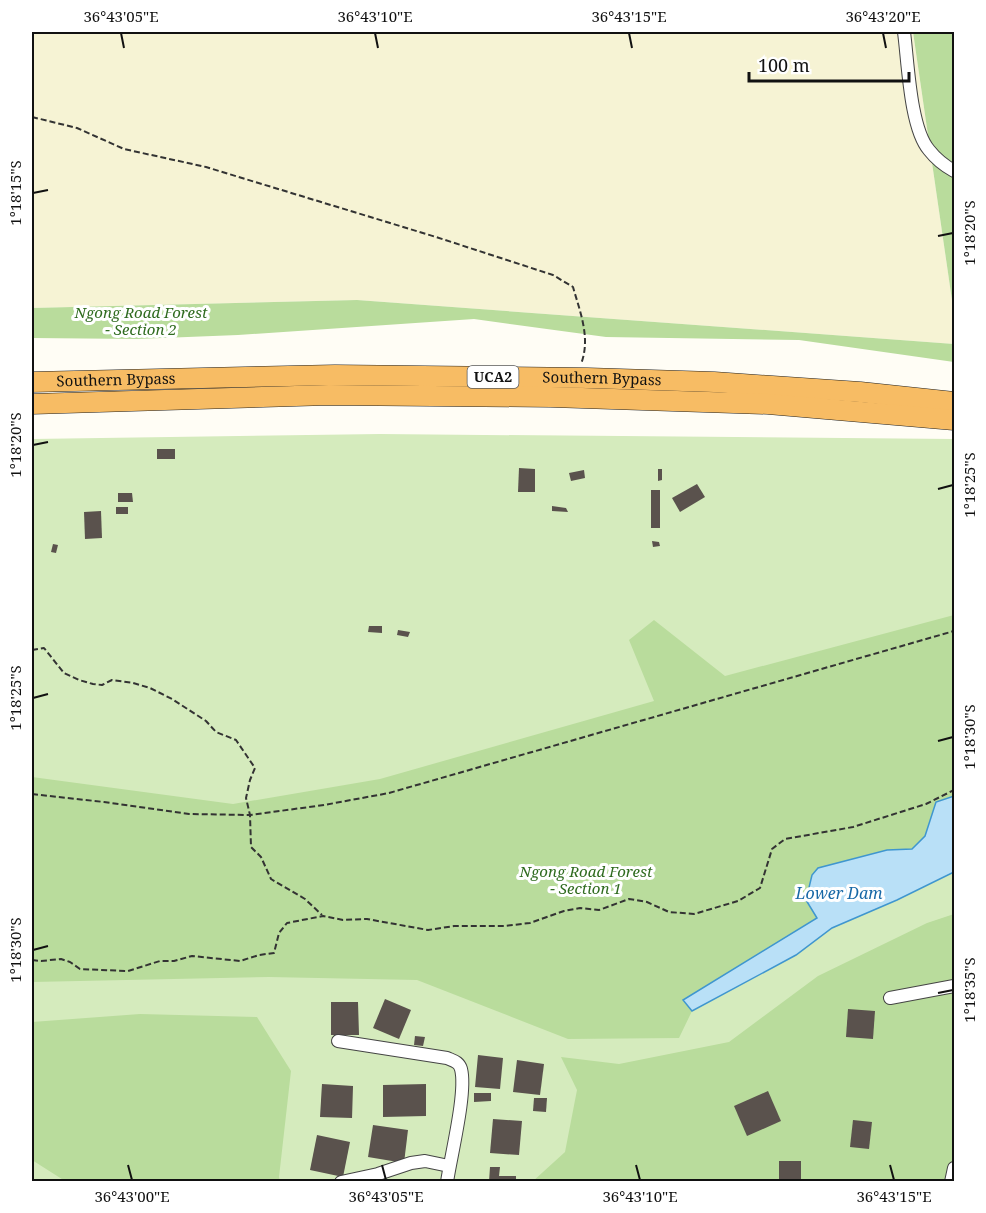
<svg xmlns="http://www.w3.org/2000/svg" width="986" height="1213" viewBox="0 0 986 1213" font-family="'Noto Serif',serif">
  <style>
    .farmland { fill: #f6f3d4 }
    .green { fill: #d5ebbd }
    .forest { fill: #b9dc9c }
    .water { fill: #b9e0f7; stroke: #3f96cf; stroke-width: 1.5 }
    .building { fill: #5a524d }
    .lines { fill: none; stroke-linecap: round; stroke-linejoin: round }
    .minor-casing { stroke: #444; stroke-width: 14 }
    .trunk-casing { stroke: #222; stroke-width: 21 }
    .path { stroke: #333; stroke-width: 2; stroke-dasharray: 6 3; stroke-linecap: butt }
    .minor { stroke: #fff; stroke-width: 12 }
    .trunk { stroke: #f7bc64; stroke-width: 20 }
    .ticks { fill: none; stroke: #111; stroke-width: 2 }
    .labels { text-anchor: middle; stroke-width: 6; stroke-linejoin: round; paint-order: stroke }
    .shield { fill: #fff; stroke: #585858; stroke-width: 1.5 }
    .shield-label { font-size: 14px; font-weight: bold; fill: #111 }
    .park-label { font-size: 15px; font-style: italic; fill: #2f6b1f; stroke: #fff }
    .street-label { font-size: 15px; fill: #111; stroke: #fff }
    .water-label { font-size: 16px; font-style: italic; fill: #1768a6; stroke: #fff }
    .neatline { fill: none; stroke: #111; stroke-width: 2 }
    .ticks-label { font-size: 15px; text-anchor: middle; fill: #111 }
  </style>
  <rect width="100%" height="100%" fill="#fffdf5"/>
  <path class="farmland" d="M32,32H913L954,314V344L357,300L32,308Z"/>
  <path class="green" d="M380,434L954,439V1181H32V439Z"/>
  <g class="forest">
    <path d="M913,32H954V314Z"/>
    <path d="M357,300L954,344V362L799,340L606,337L474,319L238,335L137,339L32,338V308Z"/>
    <path d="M954,615V796L936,802L925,836L912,849L887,850L855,858L818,918L683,1000L692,1011L679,1038L568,1039L417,980L269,977L32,982V777L233,804L380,779L654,701L629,640L654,620L725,676Z"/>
    <path d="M954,914V1181L532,1182L565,1152L577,1090L561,1057L619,1064L729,1042L818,976L927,923Z"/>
    <path d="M140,1014L257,1017L291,1071L279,1177L280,1181H65L32,1160V1022Z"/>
  </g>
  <path class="water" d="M954,796V872L897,900L832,928L796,955L692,1011L683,1000L817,918L806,900L812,875L818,868L887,850L912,849L925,836L936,802Z"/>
  <g class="building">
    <rect x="157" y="449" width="18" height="10"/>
    <path d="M519,468L535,469V492H518Z"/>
    <path d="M658,469H662V480L658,481Z"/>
    <path d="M584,470L585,478L571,481L569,473Z"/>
    <path d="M697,484L705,497L680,512L672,498Z"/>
    <rect x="651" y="490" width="9" height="38"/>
    <path d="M118,493H132L133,502H118Z"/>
    <path d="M552,506L566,508L568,512L552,511Z"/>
    <rect x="116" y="507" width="12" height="7"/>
    <path d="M101,511L102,538L85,539L84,512Z"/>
    <path d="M652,541L659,542L660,546L653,547Z"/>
    <path d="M53,544L58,545L56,553L51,552Z"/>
    <path d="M369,626H382V633L368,632Z"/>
    <path d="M398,630L410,632L408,637L397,635Z"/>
    <path d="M385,999L411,1010L399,1039L373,1028Z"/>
    <path d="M331,1002H358L359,1035H331Z"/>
    <path d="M848,1009L875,1011L873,1039L846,1037Z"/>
    <path d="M415,1036L425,1037L423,1046L414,1045Z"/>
    <path d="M478,1055L503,1058L500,1089L475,1087Z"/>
    <path d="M517,1060L544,1064L540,1095L513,1092Z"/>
    <path d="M322,1084L353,1086L352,1118L320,1117Z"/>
    <path d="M426,1084V1116L383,1117V1085Z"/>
    <path d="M768,1091L781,1121L747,1136L734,1106Z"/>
    <path d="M474,1093H491V1101L474,1102Z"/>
    <path d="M534,1098H547L546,1112L533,1111Z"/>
    <path d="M493,1119L522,1121L519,1155L490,1153Z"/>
    <path d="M853,1120L872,1122L869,1149L850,1147Z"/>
    <path d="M373,1125L408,1130L404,1163L368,1157Z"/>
    <path d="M317,1135L350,1142L343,1177L310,1170Z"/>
    <rect x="779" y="1161" width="22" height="21"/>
    <path d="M490,1167H500L499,1176H516V1182H489Z"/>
  </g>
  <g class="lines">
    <g class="minor-casing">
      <g id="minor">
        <path d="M904,32C908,62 910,128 929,150C936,159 945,166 954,171"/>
        <path d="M890,998L954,986"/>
        <path d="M338,1041L447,1058C454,1061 459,1062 461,1069C467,1092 451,1155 447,1182"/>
        <path d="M341,1182L378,1174L411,1163L425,1161L449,1166"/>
        <path d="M951,1182L954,1168"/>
      </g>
    </g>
    <g class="trunk-casing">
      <g id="trunk">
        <path id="s1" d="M32,382L335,375L588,378L714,382L860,392L954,402"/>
        <path d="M32,404L329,395L551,397L768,404L954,420"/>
      </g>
    </g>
    <g class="path">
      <path d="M32,117L77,128L124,149L206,167L436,237L553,275L573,287C580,312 591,338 581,364"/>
      <path d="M32,650L44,648L64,673L79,680L93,684L102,685L112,680L133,683L150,688L172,699L206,721L216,732L236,740L255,768L250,780L246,798L250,815L251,847L261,857L271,879L305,899L322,915"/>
      <path d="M32,794L104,802L189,814L250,815L324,805L389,793L954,631"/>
      <path d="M32,960L41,961L61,959L70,962L80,969L128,971L160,961H174L192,956L240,961L259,955L274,953L279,933L287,923L323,916L343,920L367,919L428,930L454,926H504L530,923L564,911L580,908L599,910L629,899L647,902L669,912L694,914L738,901L760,888L772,849L785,839L853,827L926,804L954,790"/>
    </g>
    <use href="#minor" class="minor"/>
    <use href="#trunk" class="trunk"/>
  </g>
  <path class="ticks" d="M121,33L124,48M375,33L378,48M629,33L632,48M883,33L886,48M33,193L48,190M938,236L953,233M33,445L48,442M938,489L953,485M33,698L48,694M938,741L953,737M33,950L48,946M938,993L953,990M128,1165L132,1180M382,1165L386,1180M636,1165L640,1180M890,1165L894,1180"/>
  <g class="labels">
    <rect class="shield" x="467.5" y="366" width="51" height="22" rx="4.5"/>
    <g class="shield-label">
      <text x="493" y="382">UCA2</text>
    </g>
    <g class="park-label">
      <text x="141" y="318">Ngong Road Forest<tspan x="141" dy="17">- Section 2</tspan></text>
      <text x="586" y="877">Ngong Road Forest<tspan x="586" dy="17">- Section 1</tspan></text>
    </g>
    <g class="street-label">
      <text dy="5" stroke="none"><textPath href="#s1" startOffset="570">Southern Bypass</textPath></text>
      <text dy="5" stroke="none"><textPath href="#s1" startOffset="84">Southern Bypass</textPath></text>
    </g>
    <g class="water-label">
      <text x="839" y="899">Lower Dam</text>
    </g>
  </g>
  <rect width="986" height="1213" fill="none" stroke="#ffffff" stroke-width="66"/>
  <path d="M749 72v9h160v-9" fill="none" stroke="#111111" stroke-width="3"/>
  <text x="758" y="72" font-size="18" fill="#111111" stroke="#ffffff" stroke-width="4.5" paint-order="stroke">100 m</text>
  <rect x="33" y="33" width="920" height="1147" class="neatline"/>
  <g class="ticks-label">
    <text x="121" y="22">36°43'05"E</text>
    <text x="375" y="22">36°43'10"E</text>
    <text x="629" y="22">36°43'15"E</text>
    <text x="883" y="22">36°43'20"E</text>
    <text transform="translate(16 193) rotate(-90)" y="5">1°18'15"S</text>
    <text transform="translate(970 233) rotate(-90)" y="5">1°18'20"S</text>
    <text transform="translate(16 445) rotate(-90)" y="5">1°18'20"S</text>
    <text transform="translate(970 485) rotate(-90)" y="5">1°18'25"S</text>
    <text transform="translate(16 698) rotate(-90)" y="5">1°18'25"S</text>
    <text transform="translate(970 737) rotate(-90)" y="5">1°18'30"S</text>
    <text transform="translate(16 950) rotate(-90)" y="5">1°18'30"S</text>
    <text transform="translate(970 990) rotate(-90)" y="5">1°18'35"S</text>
    <text x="132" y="1202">36°43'00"E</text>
    <text x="386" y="1202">36°43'05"E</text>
    <text x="640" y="1202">36°43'10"E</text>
    <text x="894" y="1202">36°43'15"E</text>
  </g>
</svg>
